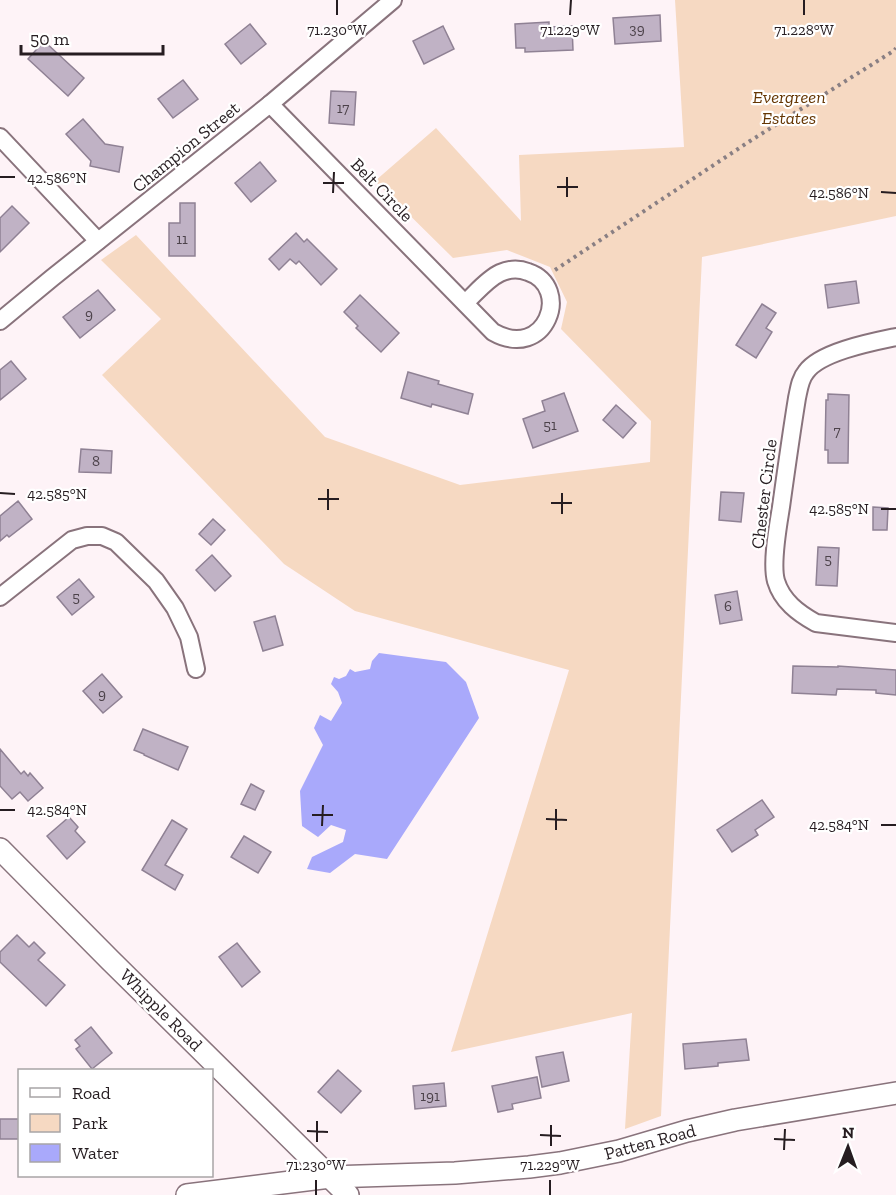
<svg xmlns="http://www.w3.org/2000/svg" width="896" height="1195" viewBox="0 0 896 1195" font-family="'Zilla Slab',serif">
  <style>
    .green { fill: #f6d9c2 }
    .water { fill: #a9a9fb }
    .building { fill: #c0b2c5; stroke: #8f8194; stroke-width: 1.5 }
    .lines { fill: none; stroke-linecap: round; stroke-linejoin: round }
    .minor-casing { stroke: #89737c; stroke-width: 20 }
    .tertiary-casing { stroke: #89737c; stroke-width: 24 }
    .path { stroke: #897f83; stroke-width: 4; stroke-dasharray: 3 4.5; stroke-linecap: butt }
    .minor { stroke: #fff; stroke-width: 16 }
    .tertiary { stroke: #fff; stroke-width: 21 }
    .ticks { fill: none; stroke: #261d21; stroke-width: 2 }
    .labels { text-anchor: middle; stroke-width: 4.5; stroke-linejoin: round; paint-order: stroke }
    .number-label { font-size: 15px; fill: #4c424a }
    .park-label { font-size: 18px; font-style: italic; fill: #653603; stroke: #fff }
    .street-label { font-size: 18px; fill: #261d21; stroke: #fff }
    .ticks-label { font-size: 15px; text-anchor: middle; fill: #261d21; stroke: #fff; stroke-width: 4.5; stroke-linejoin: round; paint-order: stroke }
  </style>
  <rect width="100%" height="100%" fill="#fef3f7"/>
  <path class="green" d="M675,0H896V216L702,257L661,1116L625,1129L632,1013L451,1052L569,670L355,611L284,564L102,375L161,319L101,260L136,235L325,437L460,485L650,462L651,421L561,329L567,302L550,267L507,250L453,258L375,181L436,128L521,221L519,155L684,147Z"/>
  <path class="water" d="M379,653L446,662L466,682L479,718L387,859L355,854L330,873L307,869L312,857L343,842L346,830L331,825L318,837L302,826L300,791L323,745L314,728L320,715L331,721L342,703L338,692L331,684L334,677L339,679L346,676L350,669L355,672L370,669L372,661Z"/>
  <g class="building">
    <path d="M660,15L661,41L615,44L613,18Z"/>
    <path d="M549,22V27L572,26L573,50L525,52V48H516L515,24Z"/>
    <path d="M250,24L266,44L241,64L225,44Z"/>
    <path d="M443,26L454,49L424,64L413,41Z"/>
    <path d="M44,41L84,78L68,96L28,59Z"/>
    <path d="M183,80L198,99L173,118L158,99Z"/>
    <path d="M331,91L356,92L354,125L329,123Z"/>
    <path d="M83,119L105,144L123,147L119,172L90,166L91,161L66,134Z"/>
    <path d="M260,162L276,181L251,202L235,183Z"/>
    <path d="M180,203H195V256H169V223H180Z"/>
    <path d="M12,206L29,223L0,252V218Z"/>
    <path d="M296,233L304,242L307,239L337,269L321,285L299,261L296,264L290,259L279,270L269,259Z"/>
    <path d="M856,281L859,303L828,308L825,285Z"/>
    <path d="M98,290L115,310L80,338L63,317Z"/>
    <path d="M360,295L399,333L381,352L356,328L358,326L344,312Z"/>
    <path d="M762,304L776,313L766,328L772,332L756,358L736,345Z"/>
    <path d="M11,361L26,379L0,400V370Z"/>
    <path d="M408,372L439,381L438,384L473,394L468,414L432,404L431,407L401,398Z"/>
    <path d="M564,393L578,431L533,448L523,419L545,411L542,401Z"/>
    <path d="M828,394L849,395L848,463H828V450H825L826,400H828Z"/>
    <path d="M616,405L636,423L623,438L603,420Z"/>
    <path d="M81,449L112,451L111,473L79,472Z"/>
    <path d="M721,492L744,493L741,522L719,520Z"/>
    <path d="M18,501L32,519L9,537L7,535L0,541V516Z"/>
    <path d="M873,507L888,508L887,530H873Z"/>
    <path d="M213,519L225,530L211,545L199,534Z"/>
    <path d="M818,547L839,548L837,586L816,585Z"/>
    <path d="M212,555L231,576L215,591L196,570Z"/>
    <path d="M79,579L94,597L72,615L57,597Z"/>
    <path d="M737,591L742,620L720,624L715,595Z"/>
    <path d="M275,616L283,645L263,651L254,622Z"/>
    <path d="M793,666L838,667V666L896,670V695L876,693V690L837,689L836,695L792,693Z"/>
    <path d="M102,674L122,697L103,713L83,691Z"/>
    <path d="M143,729L188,747L178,770L144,755V754L134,750Z"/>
    <path d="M0,749L21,774L24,771L28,776L30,773L43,788L28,801L20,792L12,799L0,786Z"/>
    <path d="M251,784L264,791L255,810L241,804Z"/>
    <path d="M762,800L774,817L755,830L758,835L732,852L717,830Z"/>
    <path d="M69,817L78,827L75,831L85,842L67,859L47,836Z"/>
    <path d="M172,820L187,829L165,865L183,875L175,890L142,870Z"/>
    <path d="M244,836L271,852L258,873L231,857Z"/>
    <path d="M17,935L29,947L34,942L45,953L38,960L65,985L46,1006L0,962V952Z"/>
    <path d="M237,943L260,972L242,987L219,957Z"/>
    <path d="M91,1027L112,1053L92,1069L76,1049L80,1046L75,1040Z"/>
    <path d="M746,1039L749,1060L718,1063V1066L685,1069L683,1044Z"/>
    <path d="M563,1052L569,1081L542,1087L536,1057Z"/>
    <path d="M338,1070L361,1091L341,1113L318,1092Z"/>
    <path d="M537,1077L541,1098L512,1104L513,1109L498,1112L492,1086Z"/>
    <path d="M444,1083L446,1106L415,1109L413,1086Z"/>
    <rect x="0" y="1119" width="20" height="20"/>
  </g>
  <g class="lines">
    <g class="minor-casing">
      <g id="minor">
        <path d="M270,104L493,332C546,362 573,287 528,272C518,268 509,269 500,273C487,279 476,293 465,303"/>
        <path d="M0,137L98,241"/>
        <path d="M0,321L52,278L270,104L393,0"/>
        <path d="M896,337C872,342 820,352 806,372C800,379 799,389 797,398C791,435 786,471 781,507C778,526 771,563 776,581C782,601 798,613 816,623L896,633"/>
        <path d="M0,597L72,540L87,536H102L116,542L156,581L175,608L189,637L196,669"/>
      </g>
    </g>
    <g class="tertiary-casing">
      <g id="tertiary">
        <path d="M0,849L110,960L348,1195"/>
        <path d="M187,1195L330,1177L455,1173L529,1167L560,1163L619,1151L687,1131L735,1120L896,1093"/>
      </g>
    </g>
    <path class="path" d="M555,270L750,141L895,50L896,48"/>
    <use href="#minor" class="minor"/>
    <use href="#tertiary" class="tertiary"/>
  </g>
  <path class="ticks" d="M337,15V0M570,15L571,0M804,15V0M0,177H15M323,183H344M557,187H578M881,192L896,193M333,193L334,172M567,197V177M0,493L15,494M318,499H339M551,503H572M881,509H896M328,510V489M562,514V493M0,810H15M312,815H333M546,819L567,820M881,825H896M322,826L323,805M556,830V809M307,1131L328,1132M540,1135L561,1136M774,1139L795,1140M317,1142V1121M551,1146V1125M784,1150L785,1129M316,1195V1180M550,1195V1180"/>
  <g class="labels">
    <g class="number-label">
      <text x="637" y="34">39</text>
      <text x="343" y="113">17</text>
      <text x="182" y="244">11</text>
      <text x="89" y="319">9</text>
      <text x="550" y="430">51</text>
      <text x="837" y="436">7</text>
      <text x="96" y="466">8</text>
      <text x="828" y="564">5</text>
      <text x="76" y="602">5</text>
      <text x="728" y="611">6</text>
      <text x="102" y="699">9</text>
      <text x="430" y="1101">191</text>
    </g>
    <g class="park-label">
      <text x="789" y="103">Evergreen<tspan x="789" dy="21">Estates</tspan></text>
    </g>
    <g class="street-label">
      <text transform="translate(186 147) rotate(-39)" y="6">Champion Street</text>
      <text transform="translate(382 190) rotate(46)" y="6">Belt Circle</text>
      <text transform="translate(764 494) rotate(-83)" y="6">Chester Circle</text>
      <text transform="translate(161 1010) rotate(45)" y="6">Whipple Road</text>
      <text transform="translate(650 1142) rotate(-15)" y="6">Patten Road</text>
    </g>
  </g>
  <g class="ticks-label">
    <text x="337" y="35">71.230°W</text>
    <text x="570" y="35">71.229°W</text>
    <text x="804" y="35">71.228°W</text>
    <text x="57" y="183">42.586°N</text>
    <text x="839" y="198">42.586°N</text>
    <text x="57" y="499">42.585°N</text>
    <text x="839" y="514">42.585°N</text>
    <text x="57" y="815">42.584°N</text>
    <text x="839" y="830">42.584°N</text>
    <text x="316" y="1170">71.230°W</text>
    <text x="550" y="1170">71.229°W</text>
  </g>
  <rect x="18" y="1069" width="195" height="108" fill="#ffffff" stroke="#a8a5a6" stroke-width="1.5"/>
  <rect x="30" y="1088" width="30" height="9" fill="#ffffff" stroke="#a8a5a6" stroke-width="1.5"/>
  <text x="72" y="1099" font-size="18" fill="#261d21">Road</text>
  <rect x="30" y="1114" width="30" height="18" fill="#f6d9c2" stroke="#a8a5a6" stroke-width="1.5"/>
  <text x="72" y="1129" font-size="18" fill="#261d21">Park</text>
  <rect x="30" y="1144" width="30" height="18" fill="#a9a9fb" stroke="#a8a5a6" stroke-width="1.5"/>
  <text x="72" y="1159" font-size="18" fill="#261d21">Water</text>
  <g transform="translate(848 1147) rotate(1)" stroke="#ffffff" stroke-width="4.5" paint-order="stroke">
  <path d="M0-4.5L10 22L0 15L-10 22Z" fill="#261d21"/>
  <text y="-9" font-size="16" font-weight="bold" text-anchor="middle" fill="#261d21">N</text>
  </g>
  <path d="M21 45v9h142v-9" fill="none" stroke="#261d21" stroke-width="3"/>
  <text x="30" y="45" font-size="18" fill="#261d21" stroke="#ffffff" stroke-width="4.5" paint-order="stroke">50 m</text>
</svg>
